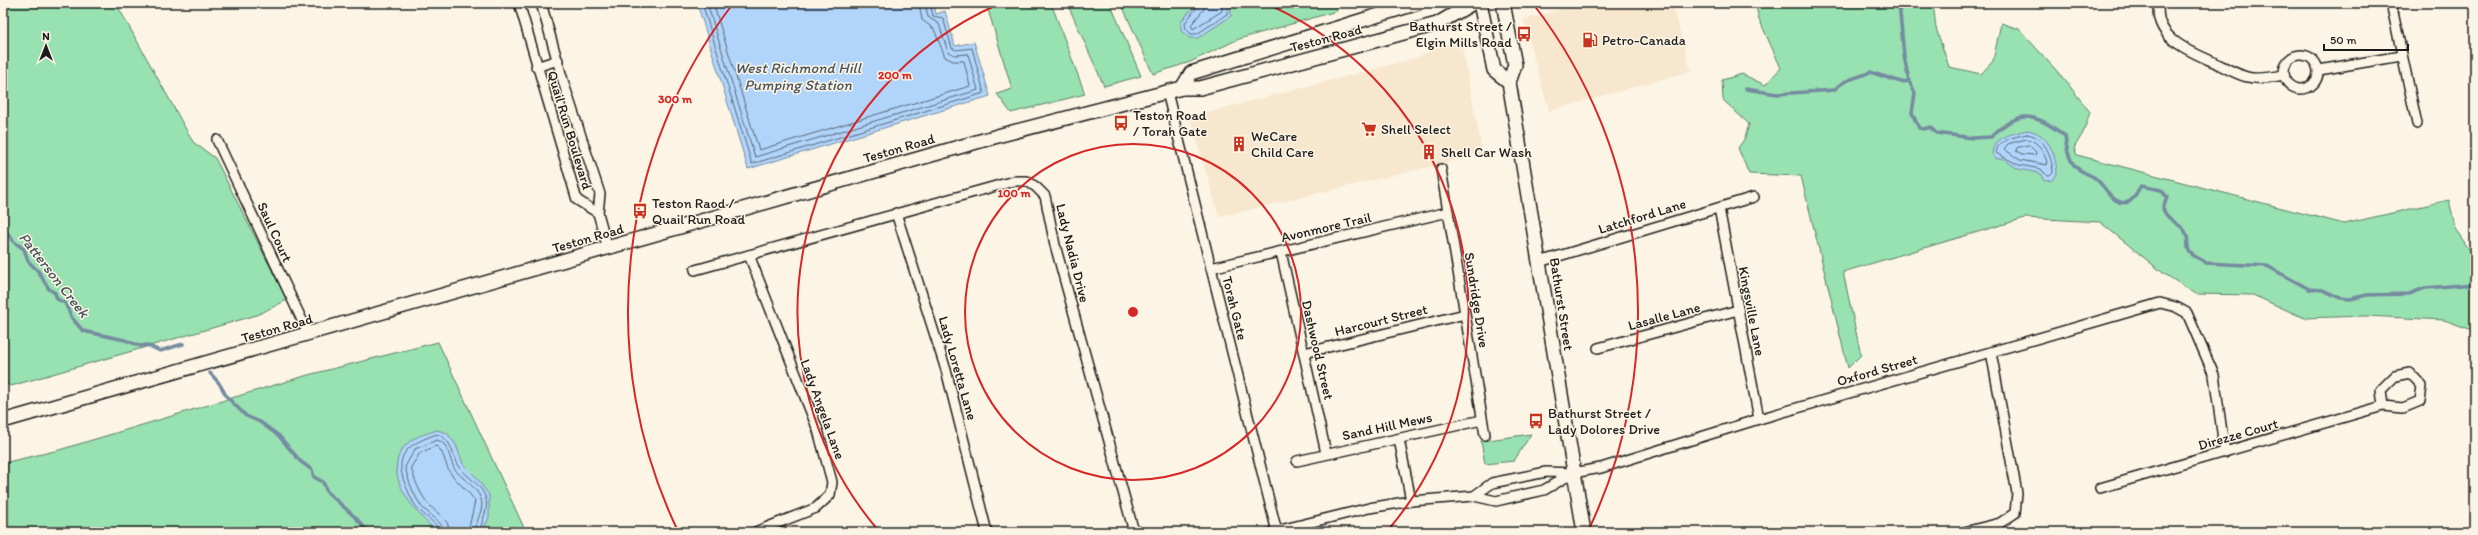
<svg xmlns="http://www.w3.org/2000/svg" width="2478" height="535" viewBox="0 0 2478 535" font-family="Itim,sans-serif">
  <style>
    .built { fill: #f8e7cf }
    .green { fill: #98e1b0; stroke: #5a7e66 }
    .water { fill: #b1d5fa; stroke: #758ba1 }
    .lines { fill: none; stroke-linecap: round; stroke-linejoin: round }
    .shore { stroke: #586675; stroke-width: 1 }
    .stream { stroke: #758ba1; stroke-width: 3.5 }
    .minor-casing { stroke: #1c1c1c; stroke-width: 12 }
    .secondary-casing { stroke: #1c1c1c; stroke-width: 16 }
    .minor { stroke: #fcf5e5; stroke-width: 9 }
    .secondary { stroke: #fcf5e5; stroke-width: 13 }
    .ring { fill: none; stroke: #d62828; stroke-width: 2 }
    .labels { text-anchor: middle; stroke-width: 3; stroke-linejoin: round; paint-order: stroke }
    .poi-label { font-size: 14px; fill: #1c1c1c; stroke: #fcf5e5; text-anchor: start }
    .street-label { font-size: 14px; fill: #1c1c1c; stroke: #fcf5e5 }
    .water-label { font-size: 15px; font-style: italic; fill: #49545f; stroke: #fcf5e5 }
    .centre { fill: #d62828; stroke: #fcf5e5; stroke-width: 2 }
    .ring-label { font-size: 12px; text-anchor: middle; font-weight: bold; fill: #d62828; stroke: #fcf5e5; stroke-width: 3; stroke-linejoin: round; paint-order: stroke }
  </style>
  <rect width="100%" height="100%" fill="#fcf5e5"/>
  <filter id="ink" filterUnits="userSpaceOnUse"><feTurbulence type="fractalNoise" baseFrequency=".025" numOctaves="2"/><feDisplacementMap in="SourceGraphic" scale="8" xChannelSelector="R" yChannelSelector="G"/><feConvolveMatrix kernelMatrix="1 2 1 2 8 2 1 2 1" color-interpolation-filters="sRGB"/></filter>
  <g filter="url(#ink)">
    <g class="built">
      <path d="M1582,3H1672L1691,71L1549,111L1523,20Z"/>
      <path d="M1460,36L1483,154L1219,217L1190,117L1416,58Z"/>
    </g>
    <g class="green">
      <path d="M3,3H116L193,142L215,158L287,300L257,315L11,386L3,382Z"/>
      <path d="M986,3H1051L1085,94L1011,113L997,94L1012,89Z"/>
      <path d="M1067,3H1110L1141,76L1104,86Z"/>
      <path d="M1121,3H1197L1181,22L1190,38L1232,9L1230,3H1337V11L1239,39L1190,62L1153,74Z"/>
      <path d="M1755,3H1933L1936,28L1949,67L1981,74L1993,61L2001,23L2019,29L2064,79L2090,112L2083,133L2074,148L2077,155L2344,224L2449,200L2456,230L2475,258V331L2444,320L2366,316L2304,318L2253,295L2196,294L2163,273L2100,222L2025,218L1843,272L1861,355L1848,368L1801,176L1749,174L1738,148L1745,138L1749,124L1723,100L1722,80L1742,74L1765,85L1781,68L1759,19Z"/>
      <path d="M438,342L526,532H3V463L59,450L308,375Z"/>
      <path d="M1531,434L1514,461L1485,464L1481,441Z"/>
    </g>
    <g class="water">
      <path d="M697,3H934L936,14L945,11L955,46L974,42L990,96L748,169Z"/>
      <path d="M1197,3H1230L1231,16L1198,38H1190L1181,31V22Z"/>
      <path d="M2027,130C2049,133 2056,155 2057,174L2053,180L2044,181L2040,173L2018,169L2004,159H1995L1992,153C1994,136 2013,134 2027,130Z"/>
      <path d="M437,430L447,433L456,445L463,464L476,477L489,495V517L483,532H437C414,511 377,470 409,442C416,436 429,433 437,430Z"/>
    </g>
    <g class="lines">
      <g class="shore">
        <path d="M702,3L752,164L984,93L972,48L956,50L952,48L943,18L933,16L930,3"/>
        <path d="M707,3L755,157L978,90L968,54L955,55L948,52L939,24L928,17L925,3"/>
        <path d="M713,3L759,150L970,86L964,61H953L945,57L934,29L922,20L919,3"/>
        <path d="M1200,3L1185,23L1186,29L1191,34H1197L1227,14V3"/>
        <path d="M1205,3L1204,9L1191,25L1193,29L1222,11V3"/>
        <path d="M2027,134C2045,136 2052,157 2053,173L2050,176H2047L2041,169L2019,165L1996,153C1997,139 2016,137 2027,134Z"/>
        <path d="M2027,139C2038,140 2047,155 2047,165L2020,160L2004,149L2008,144Z"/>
        <path d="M2029,145L2036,152L2035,155L2022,154L2016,151L2017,148Z"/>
        <path d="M439,532C438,523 424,516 418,509C412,502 409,493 405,484C393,453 409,444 437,434C453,440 451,454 459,466C466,477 480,483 485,496C490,508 481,521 480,532"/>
        <path d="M444,532C443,521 429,515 422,507C414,496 408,480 405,467L415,449L437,440C449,443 449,458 454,468C461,479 476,485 481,499C485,509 475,522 474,532"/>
        <path d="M450,532C449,517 433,512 426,501C419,491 414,479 411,467L420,453L436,446C444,451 445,464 449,471C456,482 468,490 475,501L468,532"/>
      </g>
      <g class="stream">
        <path d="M1380,3L1384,8"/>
        <path d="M1899,3L1904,56L1909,81L1915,93L1912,113L1919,128L1924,129L1930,127L1936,133L1973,138L1991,137C2019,108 2035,113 2065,136C2066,145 2068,158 2074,165C2078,171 2089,174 2095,178C2105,185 2113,207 2128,202C2134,201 2137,190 2141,186L2161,190L2167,197L2163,209C2167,220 2177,222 2184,230C2190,237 2186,244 2189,251C2192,257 2201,258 2206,263L2267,266L2309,289L2323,290L2340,298L2350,299L2367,295L2409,294L2425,288L2475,284"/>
        <path d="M1746,89L1777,94L1834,90C1845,78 1856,79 1870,72L1901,82L1909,81"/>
        <path d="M3,227L14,242L24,249L28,261L38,271L49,289L55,293L57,299L65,303L72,318L83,331L125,340L140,346L147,345L160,351L183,344"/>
        <path d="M210,373L219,383L227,397L246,416L260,422L279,436L300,461L312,470L314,477L323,482L327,492L355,517L368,532"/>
      </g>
      <g class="minor-casing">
        <g id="minor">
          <path d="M519,3L577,200L598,213"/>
          <path d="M541,3L564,84L600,194L598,213L608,249"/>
          <path d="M2159,3C2152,38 2191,52 2216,63C2226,68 2236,74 2247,77C2258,80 2273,77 2284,75"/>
          <path d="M2391,3L2417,124"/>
          <circle cx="2301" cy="72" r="17"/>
          <path d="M536,67L558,60"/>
          <path d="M2319,70L2401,56"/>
          <path d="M1167,92L1277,532"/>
          <path d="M217,140L309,335"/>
          <path d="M1441,169L1485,435"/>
          <path d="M1719,208L1759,419"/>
          <path d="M896,213L946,370L987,532"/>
          <path d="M1281,252L1326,453"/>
          <path d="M749,255L818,430L832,482L830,495L816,508L755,532"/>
          <path d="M1539,262L1754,197"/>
          <path d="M1211,268L1448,212"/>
          <path d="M695,270L1014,181H1027L1036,187L1045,196L1055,245L1134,532"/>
          <path d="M1598,348L1738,310"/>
          <path d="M1304,353L1465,314"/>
          <path d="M1399,439L1411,501"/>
          <path d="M1297,461L1482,420"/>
          <path d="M2100,488L2383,406L2403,408L2420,401L2422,386L2410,373L2395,376L2381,390L2383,406"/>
          <path d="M1474,496L1492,483L1546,472L1573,473L1601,468L1759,419L2160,303L2176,307L2187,313L2214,375L2225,453"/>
          <path d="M1272,532L1369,508L1411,501L1474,496L1496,501L1544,490L1573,473"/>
          <path d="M1964,532L2000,523L2015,513L2017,493L1991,352"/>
        </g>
      </g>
      <g class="secondary-casing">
        <g id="secondary">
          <path d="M1480,3L1494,70L1509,82"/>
          <path d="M1503,3L1515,65L1509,82L1584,532"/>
          <path d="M1182,88L1191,73L1418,3"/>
          <path d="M3,421L1001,135L1182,88H1200L1437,24L1473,3"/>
        </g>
      </g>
      <use href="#minor" class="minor"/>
      <use href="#secondary" class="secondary"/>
    </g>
  </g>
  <g class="ring">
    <circle cx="1133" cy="312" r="168"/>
    <path d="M878 530A336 336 0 0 1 999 4M1267 4A336 336 0 0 1 1388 530"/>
    <path d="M677 529A505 505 0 0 1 732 5M1534 5A505 505 0 0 1 1589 529"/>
  </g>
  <defs>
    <g id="bus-bare" transform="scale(1.2)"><path d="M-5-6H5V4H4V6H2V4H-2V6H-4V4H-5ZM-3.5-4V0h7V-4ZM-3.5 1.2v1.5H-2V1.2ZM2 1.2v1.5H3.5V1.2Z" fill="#c8321e" stroke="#fcf5e5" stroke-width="2.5" paint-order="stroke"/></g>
    <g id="fuel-bare" transform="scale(1.2)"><path d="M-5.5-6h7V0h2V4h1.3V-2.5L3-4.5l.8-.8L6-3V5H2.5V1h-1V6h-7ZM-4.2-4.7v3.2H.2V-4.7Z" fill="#c8321e" stroke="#fcf5e5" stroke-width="2.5" paint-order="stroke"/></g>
    <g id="supermarket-bare" transform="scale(1.2)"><path d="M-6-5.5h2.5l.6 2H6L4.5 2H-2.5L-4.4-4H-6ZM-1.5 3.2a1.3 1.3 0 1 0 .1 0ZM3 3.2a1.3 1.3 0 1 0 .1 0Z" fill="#c8321e" stroke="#fcf5e5" stroke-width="2.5" paint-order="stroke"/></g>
    <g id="building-bare" transform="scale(1.2)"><path d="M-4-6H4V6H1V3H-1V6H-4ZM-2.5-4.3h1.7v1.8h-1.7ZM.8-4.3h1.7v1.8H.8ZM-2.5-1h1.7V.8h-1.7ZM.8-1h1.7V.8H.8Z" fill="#c8321e" stroke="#fcf5e5" stroke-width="2.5" paint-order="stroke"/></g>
  </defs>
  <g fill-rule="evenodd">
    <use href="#bus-bare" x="1524" y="34"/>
    <use href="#fuel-bare" x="1590" y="40"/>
    <use href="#bus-bare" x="1121" y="123"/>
    <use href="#supermarket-bare" x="1369" y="129"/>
    <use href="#building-bare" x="1239" y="144"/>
    <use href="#building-bare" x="1429" y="152"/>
    <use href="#bus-bare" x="640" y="211"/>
    <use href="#bus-bare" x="1536" y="421"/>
  </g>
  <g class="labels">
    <g class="poi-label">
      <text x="1512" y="31" text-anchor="end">Bathurst Street /<tspan x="1512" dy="16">Elgin Mills Road</tspan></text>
      <text x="1602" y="45">Petro-Canada</text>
      <text x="1133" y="120">Teston Road<tspan x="1133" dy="16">/ Torah Gate</tspan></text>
      <text x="1381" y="134">Shell Select</text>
      <text x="1251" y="141">WeCare<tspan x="1251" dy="16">Child Care</tspan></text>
      <text x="1441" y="157">Shell Car Wash</text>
      <text x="652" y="208">Teston Raod /<tspan x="652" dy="16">Quail Run Road</tspan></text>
      <text x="1548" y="418">Bathurst Street /<tspan x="1548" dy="16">Lady Dolores Drive</tspan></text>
    </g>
    <g class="street-label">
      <text transform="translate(1326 38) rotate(-15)" y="5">Teston Road</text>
      <text transform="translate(570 130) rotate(73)" y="5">Quail Run Boulevard</text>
      <text transform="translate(899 148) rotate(-16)" y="5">Teston Road</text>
      <text transform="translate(1642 216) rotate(-17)" y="5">Latchford Lane</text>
      <text transform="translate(1326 227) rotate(-13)" y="5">Avonmore Trail</text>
      <text transform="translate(275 232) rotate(65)" y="5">Saul Court</text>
      <text transform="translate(588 238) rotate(-16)" y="5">Teston Road</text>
      <text transform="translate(1073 253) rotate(76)" y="5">Lady Nadia Drive</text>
      <text transform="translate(1477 300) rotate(81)" y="5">Sundridge Drive</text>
      <text transform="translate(1562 304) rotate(81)" y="5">Bathurst Street</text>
      <text transform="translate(1235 308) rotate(76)" y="5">Torah Gate</text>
      <text transform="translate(1752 311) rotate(79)" y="5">Kingsville Lane</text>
      <text transform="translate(1664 316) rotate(-15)" y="5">Lasalle Lane</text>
      <text transform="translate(1381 320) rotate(-14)" y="5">Harcourt Street</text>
      <text transform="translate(277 328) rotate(-16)" y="5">Teston Road</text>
      <text transform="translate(1318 350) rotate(77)" y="5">Dashwood Street</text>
      <text transform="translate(958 368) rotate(74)" y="5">Lady Loretta Lane</text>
      <text transform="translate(1877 370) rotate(-16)" y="5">Oxford Street</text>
      <text transform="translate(823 409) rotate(70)" y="5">Lady Angela Lane</text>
      <text transform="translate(1387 426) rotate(-12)" y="5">Sand Hill Mews</text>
      <text transform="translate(2238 434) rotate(-16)" y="5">Direzze Court</text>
    </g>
    <g class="water-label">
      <text x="798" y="73">West Richmond Hill<tspan x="798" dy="17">Pumping Station</tspan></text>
      <text transform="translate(54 275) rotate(52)" y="5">Patterson Creek</text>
    </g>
  </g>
  <circle cx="1133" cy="312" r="6" class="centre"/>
  <g class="ring-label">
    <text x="895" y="79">200 m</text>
    <text x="675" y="103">300 m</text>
    <text x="1014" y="197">100 m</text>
  </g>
  <rect width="2478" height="535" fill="none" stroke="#fcf5e5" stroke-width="16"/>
  <rect x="8" y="8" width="2462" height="519" fill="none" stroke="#1c1c1c" stroke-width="1.5" filter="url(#ink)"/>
  <g transform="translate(46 46)" stroke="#fcf5e5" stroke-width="3" paint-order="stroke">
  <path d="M0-3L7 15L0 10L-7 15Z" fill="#1c1c1c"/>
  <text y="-6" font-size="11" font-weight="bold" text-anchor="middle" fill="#1c1c1c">N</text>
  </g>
  <path d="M2324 44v6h84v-6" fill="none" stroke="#1c1c1c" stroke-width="2"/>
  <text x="2330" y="44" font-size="12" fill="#1c1c1c" stroke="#fcf5e5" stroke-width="3" paint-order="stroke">50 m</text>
</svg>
